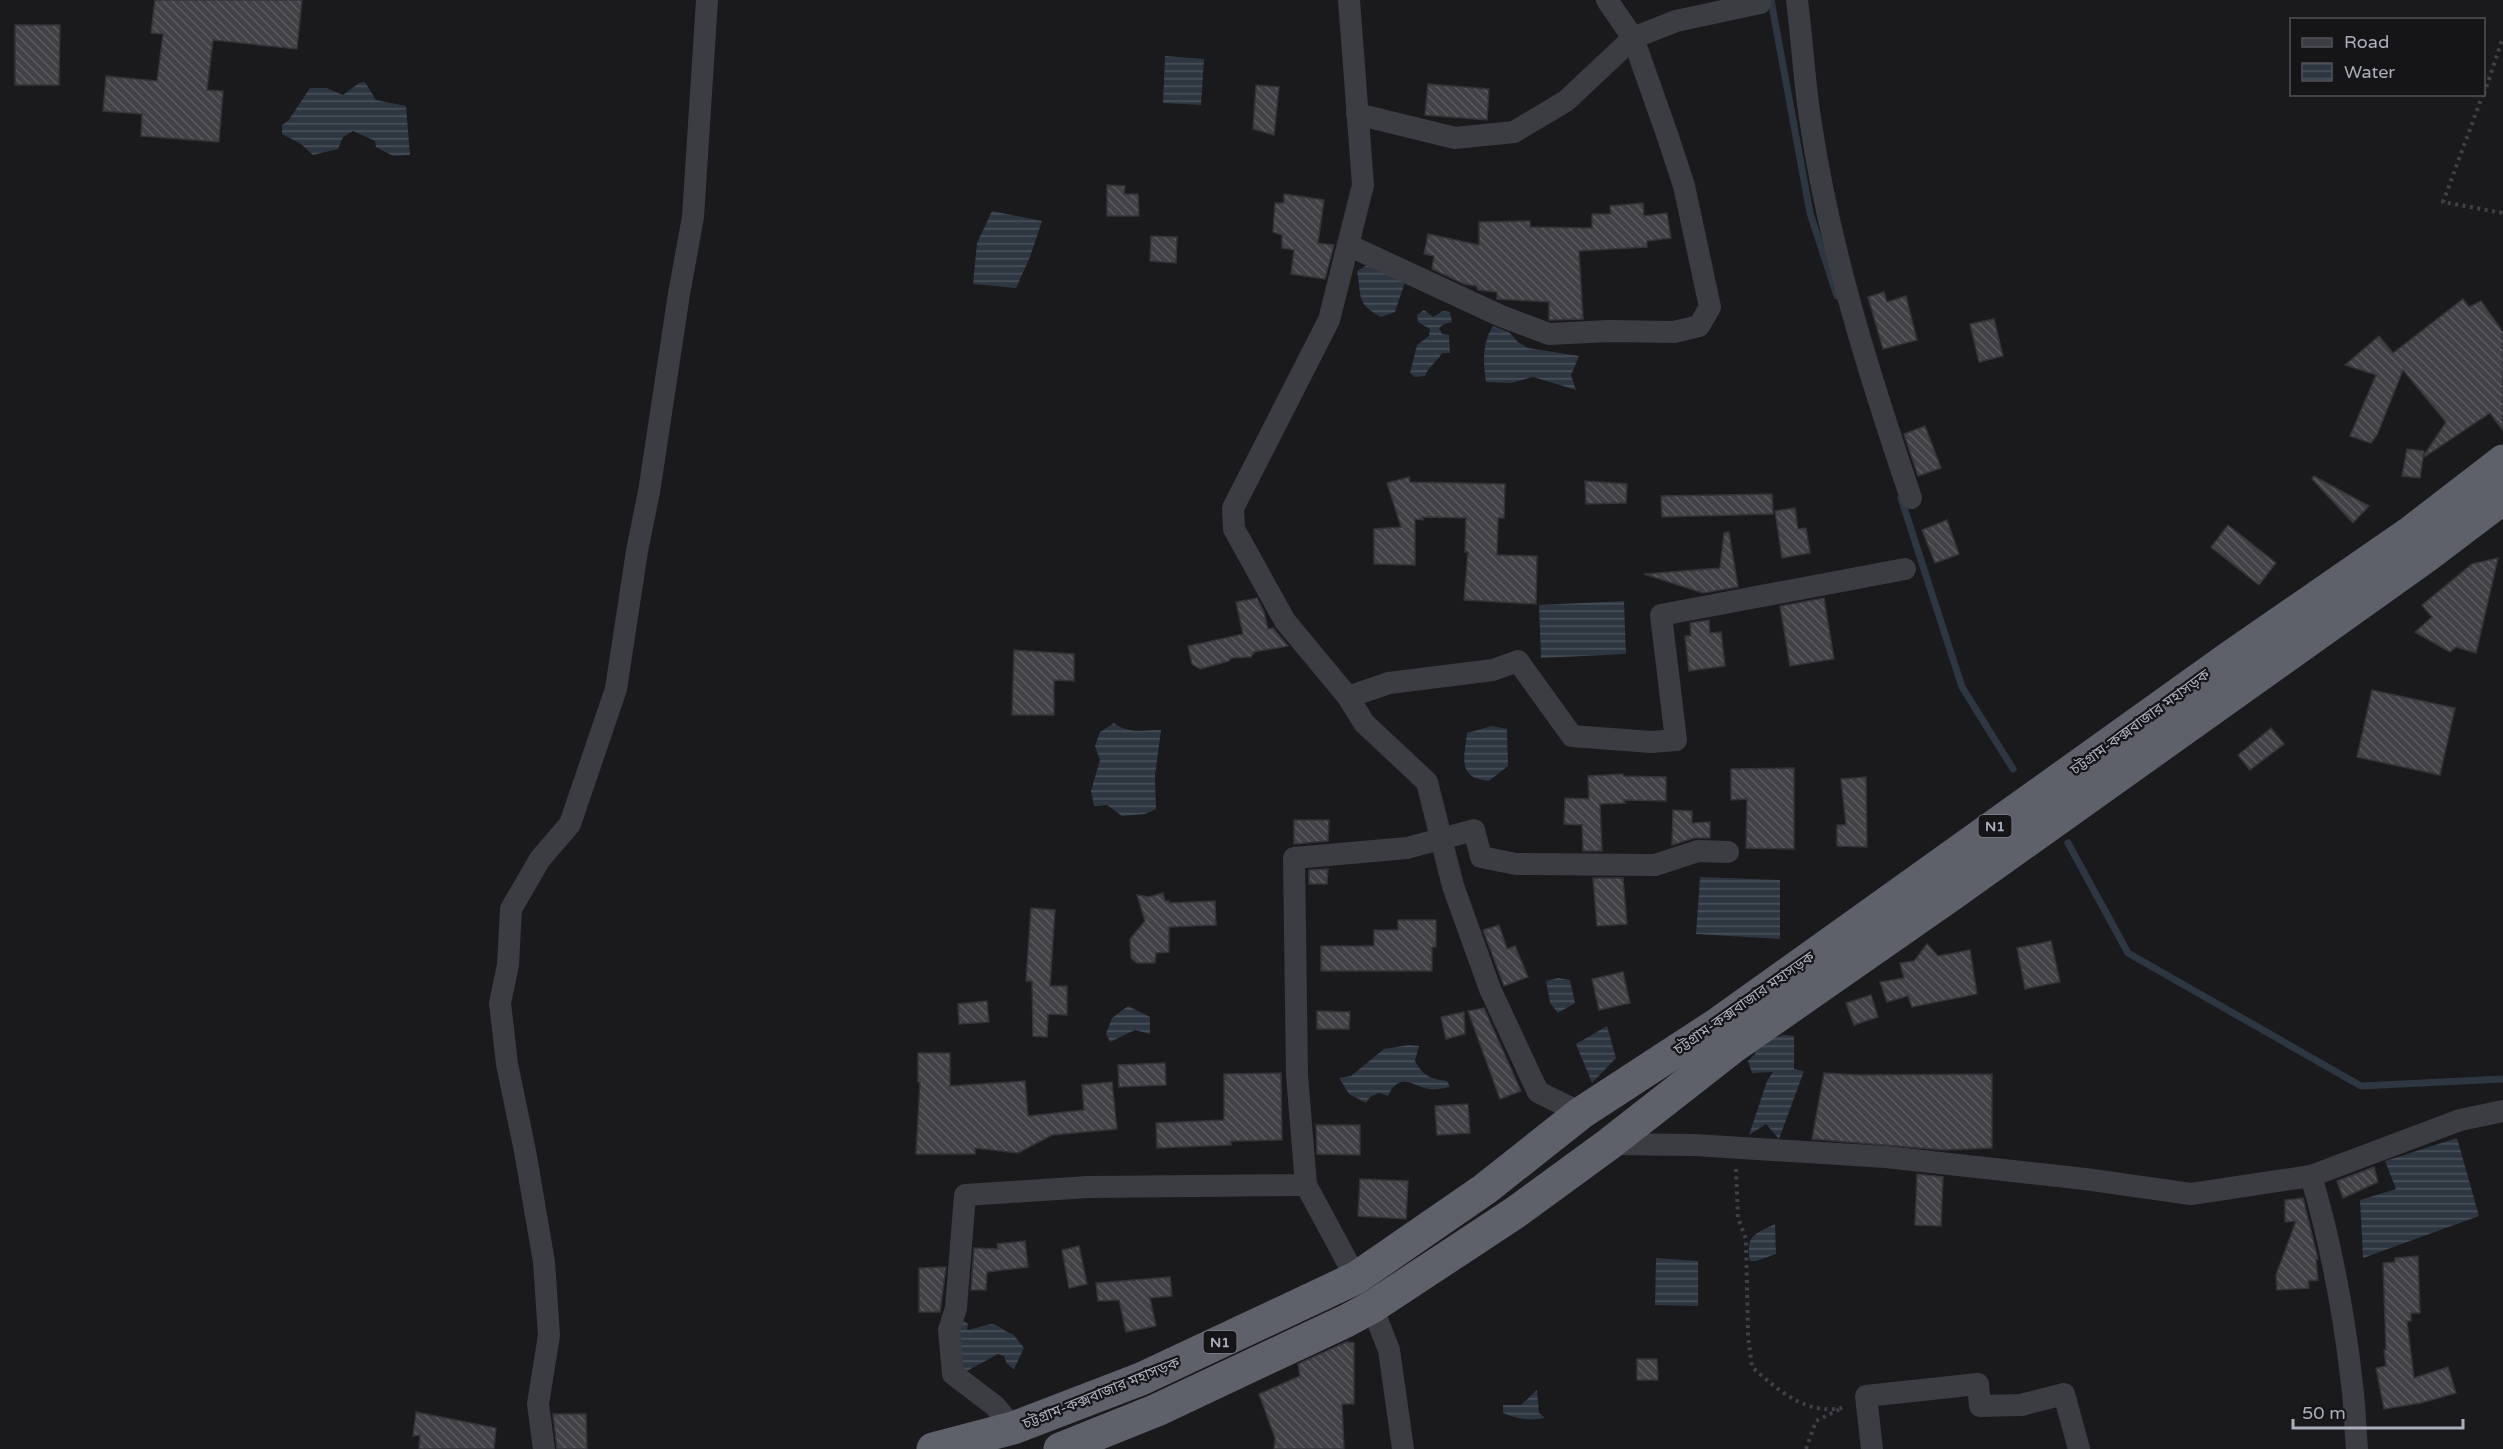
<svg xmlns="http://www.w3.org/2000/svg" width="2503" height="1449" viewBox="0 0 2503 1449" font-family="'Varela Round','Noto Sans Bengali',sans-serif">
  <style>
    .water { fill: url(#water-rules) }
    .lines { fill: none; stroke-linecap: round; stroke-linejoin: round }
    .stream { stroke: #2e3741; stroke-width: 7 }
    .building { fill: url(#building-back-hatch); stroke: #343338; stroke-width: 1.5 }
    .path { stroke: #404148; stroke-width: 4; stroke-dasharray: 3 4.5; stroke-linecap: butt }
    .minor { stroke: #3c3c43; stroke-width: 22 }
    .trunk { stroke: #5e606a; stroke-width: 33 }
    .labels { text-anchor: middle; stroke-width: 4.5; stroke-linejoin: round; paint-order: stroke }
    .shield { fill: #151417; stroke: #7e808a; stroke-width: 1.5 }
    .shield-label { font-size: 14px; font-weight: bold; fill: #abafbc }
    .street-label { font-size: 15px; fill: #abafbc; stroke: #151417 }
  </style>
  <defs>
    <pattern id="water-rules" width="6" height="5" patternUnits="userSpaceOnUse" patternTransform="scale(1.5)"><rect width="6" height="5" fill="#2e3741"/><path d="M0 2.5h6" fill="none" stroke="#4a515a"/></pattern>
    <pattern id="building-back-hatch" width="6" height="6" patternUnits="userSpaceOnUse" patternTransform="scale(1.5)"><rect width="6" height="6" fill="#414146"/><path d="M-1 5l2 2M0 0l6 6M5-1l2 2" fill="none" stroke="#5a5a5f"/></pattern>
  </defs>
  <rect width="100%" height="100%" fill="#1a191c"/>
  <g class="water">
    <path d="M1165,56L1204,59L1201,105L1163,103Z"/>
    <path d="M365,82L376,100L406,106L410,155L393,156L376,147L375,141L353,131L343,137L338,149L313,155L301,144L282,134V125L288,121L310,88H327L343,95L359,83Z"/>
    <path d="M992,211L1042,221L1030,257L1016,288L973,284L977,243Z"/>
    <path d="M1374,261L1405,282L1395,312L1381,317C1355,303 1362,296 1357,271Z"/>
    <path d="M1424,310L1433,317L1443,311L1450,312L1452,322L1444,324L1439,328L1442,334L1449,335L1450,353H1442C1437,362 1429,366 1425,376L1415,377L1410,373L1417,345L1429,336L1430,329L1418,322L1417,315Z"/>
    <path d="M1493,326L1509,332L1518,342L1528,348L1579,356L1571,375L1576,390L1533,377L1511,383L1486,382C1483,363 1482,343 1493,326Z"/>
    <path d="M1624,601L1626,654L1541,658L1539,605Z"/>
    <path d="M1114,723C1128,734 1144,730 1161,730L1155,776L1156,809L1145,814L1122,816L1107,805L1094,806L1091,791L1100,760L1095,746L1100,732Z"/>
    <path d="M1492,726L1507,729L1508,766L1489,781C1457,778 1464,758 1467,733Z"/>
    <path d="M1700,877L1780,880V939L1696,934Z"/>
    <path d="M1558,978L1570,980L1575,1003L1558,1013L1550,1003L1546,981Z"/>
    <path d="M1128,1006L1150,1017V1034L1135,1030L1110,1042L1106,1034L1112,1018Z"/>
    <path d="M1607,1026L1616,1058L1592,1083L1576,1044Z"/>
    <path d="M1784,1035L1794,1036V1069L1804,1071L1779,1139L1766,1124L1749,1135L1767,1081L1773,1072L1752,1073L1748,1061L1756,1053L1742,1046Z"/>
    <path d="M1409,1045L1419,1046L1415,1061C1423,1076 1431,1079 1447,1081L1450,1087C1443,1088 1437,1090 1430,1089C1413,1087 1400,1070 1388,1096L1379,1093L1370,1097L1366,1103L1349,1094L1339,1078L1351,1076L1384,1049Z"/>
    <path d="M2457,1138L2479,1216L2363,1258L2360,1200L2396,1189L2385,1161Z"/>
    <path d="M1775,1224L1776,1254L1756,1261H1750C1746,1235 1753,1235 1775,1224Z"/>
    <path d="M1656,1258L1698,1261V1306L1655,1305Z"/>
    <path d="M957,1316L968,1324L967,1330C975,1329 984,1325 991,1324C1000,1324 1005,1333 1013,1334L1024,1348L1014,1369L1007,1364L1004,1356L998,1354L967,1371L963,1376Z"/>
    <path d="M1537,1390L1539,1413L1545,1418C1529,1421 1517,1419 1503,1413V1405H1521Z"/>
  </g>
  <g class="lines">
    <g class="stream">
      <path d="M1771,0L1810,213L1837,296"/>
      <path d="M1901,498L1962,687L2013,769"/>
      <path d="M2068,843L2128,953L2361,1086L2503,1079"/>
    </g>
  </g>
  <g class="building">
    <path d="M155,0H302L297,49L213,40L207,90L223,91L219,142L141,136L142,114L103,111L106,76L157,81L163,34L151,33Z"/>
    <path d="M15,25H60L59,85H15Z"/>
    <path d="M1428,84L1489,89L1487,120L1425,115Z"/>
    <path d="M1256,85L1279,87L1274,135L1253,129Z"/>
    <path d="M1107,185L1125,186L1124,194H1138L1139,216H1107Z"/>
    <path d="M1284,194L1324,200L1318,243L1334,245L1325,279L1291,274L1294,250L1282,248V235L1273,232L1275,203H1284Z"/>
    <path d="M1643,203L1644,216L1667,213L1671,238L1647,241V247L1579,251L1583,319L1549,320V302L1497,299V292L1478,290L1476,286L1464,284L1432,269L1434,256L1424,254L1428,234L1479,245V222L1530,221V227L1592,228V214H1611L1610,206Z"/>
    <path d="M1151,236L1177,237L1176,263L1150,261Z"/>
    <path d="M1884,292L1887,302L1906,296L1917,340L1883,349L1868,297Z"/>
    <path d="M2463,299L2469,307L2481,301L2503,332V431L2490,413L2423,458L2420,478L2402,476L2407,449L2424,451L2423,457L2446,422L2403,370L2377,435L2371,443L2350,436L2376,375L2345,365L2379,336L2393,353Z"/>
    <path d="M1994,319L2003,356L1979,362L1970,324Z"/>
    <path d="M1925,426L1941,468L1918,476L1904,434Z"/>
    <path d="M2314,476L2369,506L2353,523L2312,479Z"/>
    <path d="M1409,477L1410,482L1505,484L1504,518H1498L1497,555L1537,556L1536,604L1464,600L1468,552H1465L1466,518L1423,517V520L1415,519V565L1374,564V529L1401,527L1387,483Z"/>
    <path d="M1585,481L1627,484L1626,503L1586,504Z"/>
    <path d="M1772,494L1773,514L1662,517L1661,496Z"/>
    <path d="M1795,508L1798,529L1806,528L1810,553L1782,558L1775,511Z"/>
    <path d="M1947,520L1959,554L1935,563L1922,530Z"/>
    <path d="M2228,525L2276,563L2259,585L2211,547Z"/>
    <path d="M1729,532L1738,587L1703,593L1644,574L1720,568L1724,533Z"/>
    <path d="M2498,558L2476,653L2456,647L2450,652L2415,632L2432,617L2422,605L2472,564Z"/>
    <path d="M1257,598L1264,612L1268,629L1273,628L1288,646L1254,652L1251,657L1231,658L1229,661L1200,669L1192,664L1188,646L1243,634L1236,602Z"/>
    <path d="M1824,598L1834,659L1790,666L1780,606Z"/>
    <path d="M1709,620L1710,633L1721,632L1725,666L1689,671L1685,636H1691L1690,623Z"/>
    <path d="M1014,650L1074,654V681L1054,680V715H1012Z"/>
    <path d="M2372,690L2455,708L2440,775L2357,757Z"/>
    <path d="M2271,728L2284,744L2250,770L2238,755Z"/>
    <path d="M1794,768V849L1746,848L1747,799L1731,800V769Z"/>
    <path d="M1623,774V776L1666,777V801L1624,800L1625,803L1600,804L1602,851H1583L1582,825L1564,824L1565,798L1589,799L1588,776Z"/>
    <path d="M1866,777L1867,847L1837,846V825H1846L1841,779Z"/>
    <path d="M1673,810L1692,811V823L1710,822V838H1694L1672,845Z"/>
    <path d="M1294,820H1329L1328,841L1294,844Z"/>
    <path d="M1328,869L1327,884H1309V870Z"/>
    <path d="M1593,878H1623L1627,924L1597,926Z"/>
    <path d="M1163,893L1165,901H1169V903L1215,901L1216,925L1169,927V952L1156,953L1155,963H1137L1131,958L1130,939L1145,921L1137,895L1149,897Z"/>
    <path d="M1031,908L1055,910L1050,986H1067V1015L1048,1014L1047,1037L1033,1036L1032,981H1026Z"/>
    <path d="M1398,920H1436V947H1432V971H1321V946H1374V930H1398Z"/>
    <path d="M1499,925L1507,949L1515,946L1528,977L1504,986L1483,930Z"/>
    <path d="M2051,941L2060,982L2025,989L2017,948Z"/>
    <path d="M1927,944L1938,956L1970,950L1977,994L1912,1007L1908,996L1887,1002L1880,982L1904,978L1900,963L1914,961Z"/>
    <path d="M1623,972L1630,1003L1599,1010L1592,979Z"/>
    <path d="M1871,995L1878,1017L1854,1025L1846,1003Z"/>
    <path d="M987,1001L989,1022L959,1024L958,1004Z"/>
    <path d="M1484,1008L1521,1091L1500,1099L1468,1011Z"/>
    <path d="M1317,1011L1350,1012L1349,1029H1317Z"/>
    <path d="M1464,1012L1465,1034L1446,1039L1441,1017Z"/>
    <path d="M918,1053H950V1086L1025,1081L1028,1116L1084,1110L1082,1085L1112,1082L1117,1129L1052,1135L1018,1153L975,1148V1154H916L920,1082H918Z"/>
    <path d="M1165,1063L1166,1085L1119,1087L1118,1065Z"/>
    <path d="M1281,1073L1282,1140L1231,1141V1145L1157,1148L1156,1123L1224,1120V1074Z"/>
    <path d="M1824,1073L1860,1075L1992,1074V1148L1944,1150L1812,1139Z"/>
    <path d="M1468,1104L1470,1133L1437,1135L1435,1106Z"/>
    <path d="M1316,1125H1360V1155L1317,1154Z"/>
    <path d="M2374,1167L2378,1182L2343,1198L2337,1181Z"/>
    <path d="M1917,1174L1943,1177L1941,1226L1915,1225Z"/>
    <path d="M1360,1179L1408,1181L1406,1219L1358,1216Z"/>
    <path d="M2303,1198L2318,1259L2316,1260L2318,1280L2308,1281L2309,1288L2277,1290L2276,1275L2296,1221L2285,1222V1200Z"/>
    <path d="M1025,1241L1028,1267L987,1272L986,1290H971L974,1248L998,1249L997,1244Z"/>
    <path d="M1079,1246L1087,1284L1069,1288L1062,1250Z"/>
    <path d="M2418,1256L2420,1313H2411V1321H2407L2414,1378L2448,1367L2456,1393L2421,1403L2384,1409L2376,1368L2386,1366L2384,1350H2386L2383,1263L2395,1262V1258Z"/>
    <path d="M946,1267L940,1312H919V1268Z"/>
    <path d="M1170,1277L1172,1296L1150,1298L1156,1326L1126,1332L1119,1300L1098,1301L1096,1283Z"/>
    <path d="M1346,1342L1354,1343V1404H1342L1344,1449H1274L1275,1438L1259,1394L1300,1376L1298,1364Z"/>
    <path d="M1637,1359H1657L1658,1380H1637Z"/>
    <path d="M416,1412L496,1428L494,1449H419L420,1435L413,1436Z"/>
    <path d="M553,1414H586L587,1449H557Z"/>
  </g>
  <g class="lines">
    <g class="path">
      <path d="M2483,94L2443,202L2503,213"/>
      <path d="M2484,94L2503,37"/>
      <path d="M1736,1169L1738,1218L1746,1239L1748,1336L1752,1367C1779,1391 1808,1417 1846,1407"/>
      <path d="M1806,1449L1816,1421L1840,1409"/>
    </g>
    <g class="minor">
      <path d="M1349,0L1363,185L1329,320L1233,508L1234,529L1285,621L1348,697L1364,723L1427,782L1453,886L1490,989L1538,1092L1581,1113"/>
      <path d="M1797,0C1802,39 1804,79 1810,118C1829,248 1869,374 1911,498"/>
      <path d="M1357,114L1455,138L1514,132L1566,101L1633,38L1676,21L1760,3"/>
      <path d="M1348,245L1501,316L1549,334L1609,331L1674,332L1699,326L1710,307L1684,186L1668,137L1633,38L1607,0"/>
      <path d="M1348,697L1389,683L1493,670L1518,661L1572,736L1651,742L1676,740L1661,615L1905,569"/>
      <path d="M1609,1144L1694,1145L1886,1157L2085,1179L2191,1194L2311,1176L2460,1120L2503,1111"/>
      <path d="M2311,1176C2331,1243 2344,1314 2352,1384C2355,1406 2355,1428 2357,1449"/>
      <path d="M1306,1185L1356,1278"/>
      <path d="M1372,1307L1389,1350L1403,1449"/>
      <path d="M1013,1428L995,1406L953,1374L949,1330L956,1308L965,1195L1088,1187L1306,1185L1297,1075L1294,858L1407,848L1474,830L1481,857L1516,864L1655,865L1698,851L1728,852"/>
      <path d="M544,1449L538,1404L549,1335L544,1262L525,1151L507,1064L500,1003L508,965L511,909L540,859L570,824L616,689L637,551L649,492L679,294L693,217L707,0"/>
      <path d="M1872,1449L1866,1396L1978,1384L1980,1406L2021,1405L2064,1394L2079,1449"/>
    </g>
    <g class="trunk">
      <path d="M933,1449L1013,1428L1141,1379L1356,1278L1485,1189L1581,1113L1719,1023L2229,658L2411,532L2503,461"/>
      <path d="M1060,1449L1157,1410L1346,1321L1372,1307L1516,1212L1609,1144L1733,1047L1951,895L2425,557L2503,498"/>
    </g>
  </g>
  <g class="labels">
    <g class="shield">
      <rect x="1978.5" y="815" width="33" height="22" rx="4.5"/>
      <rect x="1203.5" y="1331" width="33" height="22" rx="4.5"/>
    </g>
    <g class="shield-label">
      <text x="1995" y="831">N1</text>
      <text x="1220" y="1347">N1</text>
    </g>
    <g class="street-label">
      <text transform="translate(2140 722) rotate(-36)" y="5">চট্টগ্রাম-কক্সবাজার মহাসড়ক</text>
      <text transform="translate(1744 1003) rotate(-35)" y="5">চট্টগ্রাম-কক্সবাজার মহাসড়ক</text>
      <text transform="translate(1101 1393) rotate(-22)" y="5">চট্টগ্রাম-কক্সবাজার মহাসড়ক</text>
    </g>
  </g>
  <rect x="2290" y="18" width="195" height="78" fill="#151417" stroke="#515259" stroke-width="1.5"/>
  <rect x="2302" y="38" width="30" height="9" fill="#3c3c43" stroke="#515259" stroke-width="1.5"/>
  <text x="2344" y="48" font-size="18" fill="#abafbc">Road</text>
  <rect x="2302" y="63" width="30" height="18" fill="url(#water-rules)" stroke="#515259" stroke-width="1.5"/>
  <text x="2344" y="78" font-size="18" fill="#abafbc">Water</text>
  <path d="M2293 1419v9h170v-9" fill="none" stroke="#abafbc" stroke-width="3"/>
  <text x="2302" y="1419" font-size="18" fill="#abafbc" stroke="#151417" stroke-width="4.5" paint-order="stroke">50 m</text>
</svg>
